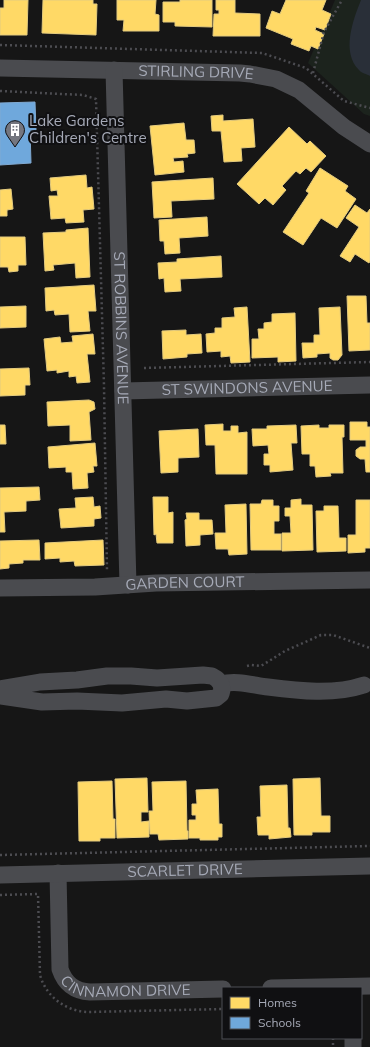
<svg xmlns="http://www.w3.org/2000/svg" width="370" height="1047" viewBox="0 0 370 1047" font-family="Mulish,sans-serif">
  <style>
    .green { fill: #1c231d }
    .water { fill: #292f38 }
    .homes { fill: #ffd966; stroke: #e4cb7e }
    .schools { fill: #6fa8dc; stroke: #80a9d1 }
    .lines { fill: none; stroke-linecap: round; stroke-linejoin: round }
    .path { stroke: #4c4c51; stroke-width: 2.5; stroke-dasharray: 2 3; stroke-linecap: butt }
    .street { stroke: #4a4b4f; stroke-width: 17 }
    .labels { text-anchor: middle; stroke-width: 4; stroke-linejoin: round; paint-order: stroke }
    .street-label { font-size: 15px; fill: #a6aab7; stroke: #101012 }
    .poi-label { font-size: 15px; fill: #a6aab7; stroke: #101012; text-anchor: start }
  </style>
  <rect width="100%" height="100%" fill="#161616"/>
  <path class="green" d="M335,0H370V116L364,114L308,63Z"/>
  <path class="water" d="M361,0H370V76C367,74 361,73 359,70C341,52 353,20 361,0Z"/>
  <g class="homes">
    <path d="M4,0H28L27,35H0V8H4Z"/>
    <path d="M43,0H93V4H97L96,35L42,33Z"/>
    <path d="M117,0H156L155,14L159,15V31H123L124,20H117Z"/>
    <path d="M180,0H212V27L175,26V22H163V2H180Z"/>
    <path d="M216,0H235V13L260,14V36H213L214,14H219V10H216Z"/>
    <path d="M286,0H326L322,10L331,14L325,30L316,27L315,30L324,34L318,49L311,46L309,51L291,44L293,39L266,28L272,11L280,14Z"/>
    <path d="M223,115V121L253,119L255,147L241,148L242,161L224,162L221,131H212L211,116Z"/>
    <path d="M184,123L186,140H194L195,153L187,154L188,157L173,158L174,162L183,161L184,172L155,175L150,126Z"/>
    <path d="M289,127L307,144L310,141L326,156L311,172L306,168L300,174L296,171L282,186L286,190L273,205L265,198L259,204L237,184Z"/>
    <path d="M320,168L348,186L345,191L356,199L337,228L321,218L303,245L283,232L309,193L306,191Z"/>
    <path d="M86,175L87,188L92,187L94,209L83,210L84,222L66,223L65,218L51,219L49,196H58L57,190L51,191L50,178Z"/>
    <path d="M213,178L214,199L171,201L172,217L154,218L152,182Z"/>
    <path d="M11,189L13,209L7,210V216H0V190Z"/>
    <path d="M355,205L367,213L370,209V261L369,263L355,254L350,262L340,256L359,227L346,218Z"/>
    <path d="M207,217L208,236L179,238L180,253L165,254L164,241H160L159,220Z"/>
    <path d="M88,228L90,277L76,278L75,263L53,265L54,270L45,271L43,233L66,232V230Z"/>
    <path d="M0,237H25L26,265H18V271L9,272L8,267H0Z"/>
    <path d="M221,256L222,277L180,279L181,291L165,292L164,278L159,279L158,263L177,262V259Z"/>
    <path d="M94,285L96,311H88L90,331L70,332L69,314L55,315L54,310L46,311L45,288Z"/>
    <path d="M347,296H366L367,323H370V350L349,351Z"/>
    <path d="M26,306V327L0,328V307Z"/>
    <path d="M247,307L250,362L231,363L230,356L221,357V351L207,352L206,334L215,333V328H222V318L235,317L234,308Z"/>
    <path d="M340,307L342,355L338,360H333L330,358V353L317,354V357L303,358L302,343H314V335H320L319,308Z"/>
    <path d="M295,313L296,361L278,362V357L252,358V339H259L258,329H264V323L272,322V314Z"/>
    <path d="M186,330V335L201,334L202,353L187,354V357L163,359L162,331Z"/>
    <path d="M93,334L95,354H87L90,382L77,383L76,376L69,377V371L57,373V370L47,371L44,339L60,337L61,343L73,342L72,336Z"/>
    <path d="M29,368L30,385H25V395L0,396V369Z"/>
    <path d="M89,400L94,402L95,409L89,412L91,440L70,441V425L48,426L47,402Z"/>
    <path d="M350,422H367V427H370V472H366L365,459H360L356,456V450L360,447H366V440H350Z"/>
    <path d="M223,424V431H231V426H238V433L247,432V474H216L215,445H206L205,425Z"/>
    <path d="M0,425H5L6,444H0Z"/>
    <path d="M296,425L297,443H291L293,470L270,472V465H264V454H269L268,445L253,446L252,429H267V426Z"/>
    <path d="M319,425V428H329V425H344V437H342L343,473H330L331,476L316,477L315,466H310V454H302L301,426Z"/>
    <path d="M198,429L199,457L178,458V472L161,473L159,431Z"/>
    <path d="M95,443L97,466H93L94,472L87,473L88,488L73,489L72,472H66V467L49,468L48,447Z"/>
    <path d="M39,487L40,500L26,501V511L4,512L5,532H0V488Z"/>
    <path d="M93,497L94,507L100,506L101,518L94,519V526L61,528L59,509L76,508L75,498Z"/>
    <path d="M153,497H168V513L173,512V543H157L156,534L154,535Z"/>
    <path d="M301,499V505H312L313,550L282,551V533H291L290,516H285V508H291V500Z"/>
    <path d="M262,500H273V506H279V521H274V534H281V550H251L250,504H261Z"/>
    <path d="M356,500H370V548H365V552L348,553V535H356Z"/>
    <path d="M246,504L247,554L229,555L228,549H216L215,533H226L225,505Z"/>
    <path d="M324,506H338L339,538H346V551L317,552L316,511H324Z"/>
    <path d="M186,513H199V520H212L213,534L200,535V545L186,546L185,520L187,519Z"/>
    <path d="M39,540L40,560H23V563L9,564V568L0,569V541Z"/>
    <path d="M103,540L104,565L75,566L74,561L60,562V558L45,559V543Z"/>
    <path d="M147,778L148,812H141V822L149,821V837L117,838L115,779Z"/>
    <path d="M320,778L321,816H330V832H312V835H294L293,779Z"/>
    <path d="M112,781L113,819H115V838H100V841H79L78,782Z"/>
    <path d="M186,781L187,831H188V839L159,840L158,834H150L149,811H153L152,782Z"/>
    <path d="M287,785L288,828H290L291,837L269,839V835H258L257,817H261L260,786Z"/>
    <path d="M218,789L219,824H222V837H218V840H200V838H189V820H196V815H192V804H197L196,790Z"/>
  </g>
  <path class="schools" d="M35,102L36,130H30L31,163L0,165V103Z"/>
  <g class="lines">
    <g class="path">
      <path d="M0,45L262,53L306,68L344,101L370,108"/>
      <path d="M313,73L324,32L342,0"/>
      <path d="M0,91L83,95L96,99L104,386L107,571"/>
      <path d="M144,368L370,362"/>
      <path d="M247,666L251,665L261,666L285,651L321,635H333L370,648"/>
      <path d="M0,855L370,846"/>
      <path d="M0,895L38,894L40,975C46,997 67,1012 89,1012L223,1009"/>
      <path d="M333,1038V1047"/>
    </g>
    <g class="street">
      <path id="s1" d="M0,68L240,73L250,74L276,79L299,90L344,127L370,144"/>
      <path id="s2" d="M114,70L128,585"/>
      <path id="s3" d="M123,391L370,385"/>
      <path id="s4" d="M0,588L95,587L156,583L370,580"/>
      <path d="M221,684C237,680 252,685 268,687C299,691 334,695 364,685"/>
      <path d="M0,689L40,682L77,680L107,676H131L157,678L203,675L212,676L217,679L221,684L222,690L221,694L216,698L187,701L166,699L122,703L77,701L42,702L0,696"/>
      <path id="s5" d="M58,873L60,969C65,984 75,991 90,992L223,989"/>
      <path id="s6" d="M0,875L370,866"/>
      <path d="M271,988L370,986"/>
      <path d="M353,1038V1047"/>
    </g>
  </g>
  <defs>
    <g id="building-pin" transform="scale(1)"><path d="M0 17L-7.5 6A9.5 9.5 0 1 1 7.5 6Z" fill="#74767f" stroke="#101012"/><path d="M-4-6H4V6H1V3H-1V6H-4ZM-2.5-4.3h1.7v1.8h-1.7ZM.8-4.3h1.7v1.8H.8ZM-2.5-1h1.7V.8h-1.7ZM.8-1h1.7V.8H.8Z" fill="#fff"/></g>
  </defs>
  <g fill-rule="evenodd">
    <use href="#building-pin" x="15" y="130"/>
  </g>
  <g class="labels">
    <g class="street-label">
      <text dy="5" stroke="none"><textPath href="#s1" startOffset="196">STIRLING DRIVE</textPath></text>
      <text dy="5" stroke="none"><textPath href="#s2" startOffset="258">ST ROBBINS AVENUE</textPath></text>
      <text dy="5" stroke="none"><textPath href="#s3" startOffset="124">ST SWINDONS AVENUE</textPath></text>
      <text dy="5" stroke="none"><textPath href="#s4" startOffset="185">GARDEN COURT</textPath></text>
      <text dy="5" stroke="none"><textPath href="#s6" startOffset="185">SCARLET DRIVE</textPath></text>
      <text dy="5" stroke="none"><textPath href="#s5" startOffset="171">CINNAMON DRIVE</textPath></text>
    </g>
    <g class="poi-label">
      <text x="29" y="126">Lake Gardens<tspan x="29" dy="17">Children's Centre</tspan></text>
    </g>
  </g>
  <rect x="222" y="987" width="140" height="52" fill="#101012" stroke="#4c4e54"/>
  <rect x="230" y="997" width="20" height="12" fill="#ffd966" stroke="#4c4e54"/>
  <text x="258" y="1007" font-size="12" fill="#a6aab7">Homes</text>
  <rect x="230" y="1017" width="20" height="12" fill="#6fa8dc" stroke="#4c4e54"/>
  <text x="258" y="1027" font-size="12" fill="#a6aab7">Schools</text>
</svg>
